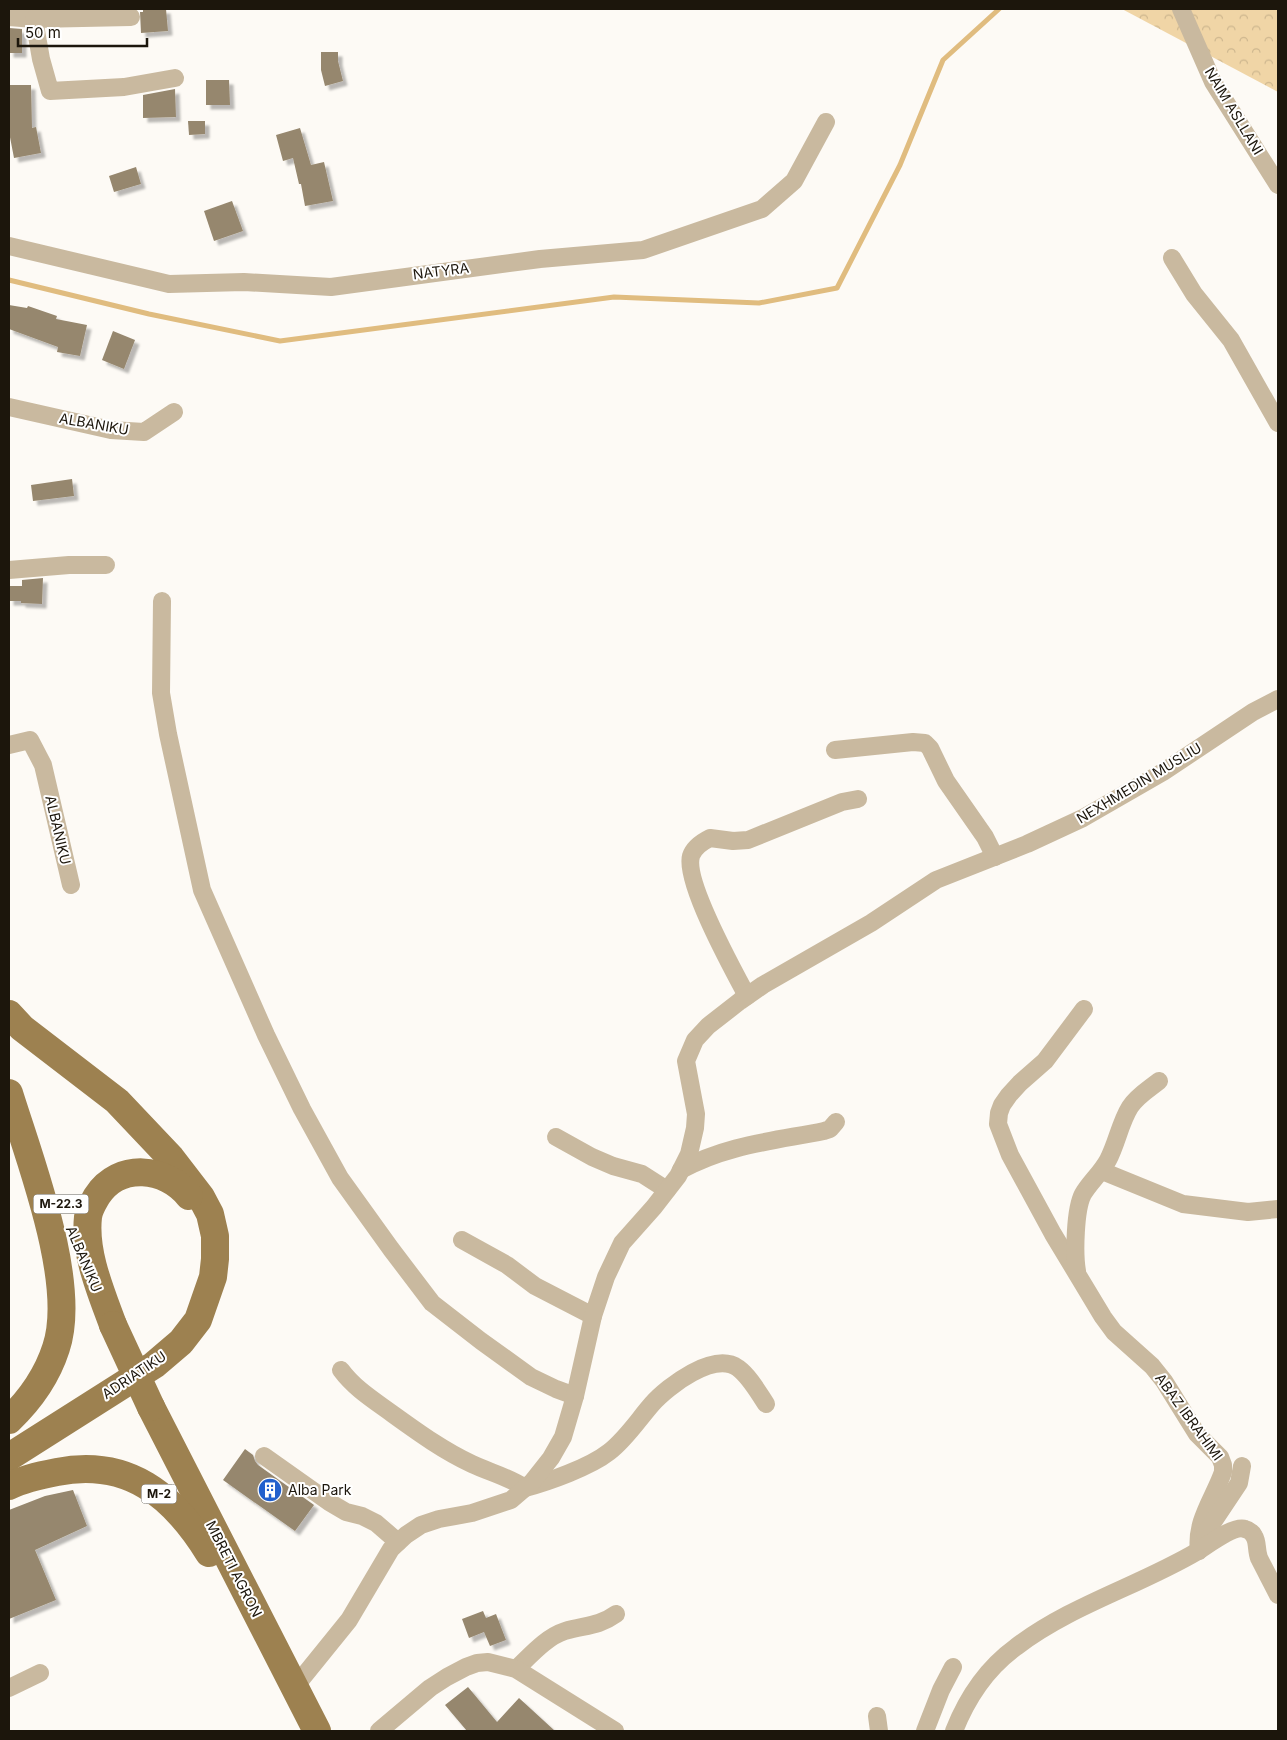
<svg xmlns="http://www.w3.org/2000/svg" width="1287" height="1740" viewBox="0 0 1287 1740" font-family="Inter,sans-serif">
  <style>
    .forest { fill: url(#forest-crowns) }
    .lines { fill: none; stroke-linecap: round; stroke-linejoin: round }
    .stream { stroke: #e0bc7f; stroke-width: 5 }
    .building { fill: #96876e; filter: url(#shadow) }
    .minor { stroke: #c9b99f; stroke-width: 18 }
    .primary { stroke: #9d8150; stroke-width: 28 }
    .primary-bridge { stroke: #9d8150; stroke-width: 28 }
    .labels { text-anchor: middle; stroke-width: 4; stroke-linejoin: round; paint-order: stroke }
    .shield { fill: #fff; stroke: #605c55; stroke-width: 1 }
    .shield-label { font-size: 12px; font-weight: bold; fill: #1c160c }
    .street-label { font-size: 14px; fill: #1c160c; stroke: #fff }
    .poi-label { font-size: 14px; fill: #1c160c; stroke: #fff; text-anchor: start }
  </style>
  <defs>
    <pattern id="forest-crowns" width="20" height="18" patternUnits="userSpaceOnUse" patternTransform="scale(1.25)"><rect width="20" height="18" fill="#f0d5a6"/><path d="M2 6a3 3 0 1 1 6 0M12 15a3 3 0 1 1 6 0" fill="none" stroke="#cdb68e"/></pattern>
    <filter id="shadow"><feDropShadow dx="4.5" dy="4.5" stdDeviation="1" flood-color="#0004"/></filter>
  </defs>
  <rect width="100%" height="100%" fill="#fdfaf5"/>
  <path class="forest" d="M1122,9H1278V92Z"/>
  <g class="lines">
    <path class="stream" d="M9,280L149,314L280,341L614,297L759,303L837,288L900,165L943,60L999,9"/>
  </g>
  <g class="building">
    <path d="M143,9H166L168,31L141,33L140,12H143Z"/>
    <path d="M9,28L22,29V53H9Z"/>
    <path d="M321,52H338V61L343,81L325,86L321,70Z"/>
    <path d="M206,80H229L230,105H206Z"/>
    <path d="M9,85H31L32,128L36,127L41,153L14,158L9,132Z"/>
    <path d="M175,89L176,117L143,118V95Z"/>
    <path d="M188,121H205V134L189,135Z"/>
    <path d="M300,128L311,165L324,162L333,201L305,206L301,184H299L293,158L283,161L276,135Z"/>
    <path d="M136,167L141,184L114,192L109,176Z"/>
    <path d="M232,201L243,231L214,241L204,211Z"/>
    <path d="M9,305L27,308L28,306L57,316L56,319L87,325L80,356L57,352L58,347L9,329Z"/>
    <path d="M113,331L135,340L124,369L102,360Z"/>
    <path d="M72,479L74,496L33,501L31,485Z"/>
    <path d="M43,578L42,604L21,603V601H9V586H22V580Z"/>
    <path d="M245,1449L253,1455L255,1461L258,1465L314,1505L295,1531L223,1480Z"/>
    <path d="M73,1490L87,1526L35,1550L56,1600L9,1619V1510L45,1496Z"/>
    <path d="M483,1611L486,1618L496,1614L506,1640L490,1646L484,1632L469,1638L462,1619Z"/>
    <path d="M468,1687L497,1722L519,1698L555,1731H467L445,1705Z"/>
  </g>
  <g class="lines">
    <g class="minor">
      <path d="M1181,9L1213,82L1278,185"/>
      <path d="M9,17L34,19L41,59L50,91L124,87L175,78"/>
      <path d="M34,19L131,17"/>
      <path d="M9,246L169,284L244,282L331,287L540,259L643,250L762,209L794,181L826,122"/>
      <path d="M1172,258L1194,294L1231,340L1278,423"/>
      <path d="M9,407L111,430L144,432L174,412"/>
      <path d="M9,570L69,565H106"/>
      <path d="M162,601L161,693L168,734L202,890L266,1035L302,1109L340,1178L391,1249L432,1303L481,1341L531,1377L556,1389L575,1396"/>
      <path d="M9,745L30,740L43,765L71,885"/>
      <path d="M835,750L913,742L925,743L930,748L946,781L985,837L995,857"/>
      <path d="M747,996C733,970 684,881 691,856C694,847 702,842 710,838L733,841L748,840L842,802L858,799"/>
      <path d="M1084,1009L1045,1061L1020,1083L1009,1095L1002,1105L999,1113L998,1124L1010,1155L1053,1234L1103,1317L1114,1332L1152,1366L1164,1381L1197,1434L1220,1457L1223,1465V1472C1214,1498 1195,1521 1199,1551"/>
      <path d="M556,1137L592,1157L613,1166L642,1174L667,1190"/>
      <path d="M681,1170C726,1145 774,1141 824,1131L830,1129L836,1122"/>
      <path d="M1102,1171L1183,1204L1248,1212L1278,1209"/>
      <path d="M462,1240L507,1265L535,1286L593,1316"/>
      <path d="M1077,1271C1074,1254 1075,1209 1083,1194C1090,1182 1101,1173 1108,1160C1117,1143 1120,1123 1130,1107C1137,1096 1149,1089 1159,1081"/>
      <path d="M341,1370C355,1389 375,1401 394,1415C419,1433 444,1451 472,1464C489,1472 509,1477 525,1488C548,1482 590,1467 609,1452C626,1439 638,1420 652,1404C668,1386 714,1351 738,1368C750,1377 758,1392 766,1404"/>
      <path d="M264,1456L329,1502L346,1512L362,1516L376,1523L398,1542"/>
      <path d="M1205,1534L1239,1483L1242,1466"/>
      <path d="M516,1669C530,1656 546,1637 565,1631C584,1625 598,1627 616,1614"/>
      <path d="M9,1688L40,1673"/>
      <path d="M294,1688L349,1620L391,1549L406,1535L421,1525L439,1519L472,1513L511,1500L532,1482L551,1458L563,1437L575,1396L593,1316L606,1277L622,1243L654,1207L678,1176L689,1154L695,1128L696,1114L686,1061L695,1040L708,1026L740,1001L763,985L871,923L936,880L1027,844L1083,818L1163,772L1253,712L1278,699"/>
      <path d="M877,1716L879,1731"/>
      <path d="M379,1731L430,1688L447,1677L466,1667L477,1663L488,1662L516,1669L615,1731"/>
      <path d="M925,1731L941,1690L953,1667"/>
      <path d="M954,1731C967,1698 987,1668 1016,1647C1071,1605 1139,1586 1198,1551C1208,1545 1234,1525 1245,1529C1249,1530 1252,1532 1254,1536C1258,1542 1256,1550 1259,1558C1265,1570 1272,1583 1278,1595"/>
    </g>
    <g class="primary">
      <path d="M9,1014L22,1028L117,1101L171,1158L201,1197L210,1214L215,1236V1259L213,1277L198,1320L181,1342L154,1365L9,1457"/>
      <path d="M9,1093C29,1158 78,1283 56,1348C47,1376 30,1400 9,1420"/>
      <path d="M113,1325C101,1292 84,1253 88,1217C89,1209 93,1203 97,1196C119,1162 166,1167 189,1196"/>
      <path d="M151,1407L317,1731"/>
      <path d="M9,1486C23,1479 41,1475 57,1472C128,1458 173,1495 209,1553"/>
    </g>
    <path class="primary-bridge" d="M113,1325L151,1407"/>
  </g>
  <defs>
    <g id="building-disc" transform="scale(1.25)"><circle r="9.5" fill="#2160cd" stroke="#fff"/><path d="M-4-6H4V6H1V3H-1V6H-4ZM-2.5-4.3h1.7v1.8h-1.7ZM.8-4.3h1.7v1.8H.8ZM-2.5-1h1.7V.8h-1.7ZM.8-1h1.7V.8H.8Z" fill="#fff"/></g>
  </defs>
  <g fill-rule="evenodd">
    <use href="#building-disc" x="270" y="1490"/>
  </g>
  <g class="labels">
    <g class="shield">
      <rect x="33.5" y="1194.5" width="55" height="19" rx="4"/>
      <rect x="141.5" y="1484.5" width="35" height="19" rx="4"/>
    </g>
    <g class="shield-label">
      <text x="61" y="1208">M-22.3</text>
      <text x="159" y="1498">M-2</text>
    </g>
    <g class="street-label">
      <text transform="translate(1234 111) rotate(59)" y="5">NAIM ASLLANI</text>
      <text transform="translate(441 271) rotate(-7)" y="5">NATYRA</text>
      <text transform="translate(94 424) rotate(10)" y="5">ALBANIKU</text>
      <text transform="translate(1139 783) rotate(-31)" y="5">NEXHMEDIN MUSLIU</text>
      <text transform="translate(58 830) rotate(77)" y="5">ALBANIKU</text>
      <text transform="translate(84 1259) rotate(67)" y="5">ALBANIKU</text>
      <text transform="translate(134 1375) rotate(-34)" y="5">ADRIATIKU</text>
      <text transform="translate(1189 1417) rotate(54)" y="5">ABAZ IBRAHIMI</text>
      <text transform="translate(234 1569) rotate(63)" y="5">MBRETI AGRON</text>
    </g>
    <g class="poi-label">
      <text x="288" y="1495">Alba Park</text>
    </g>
  </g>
  <rect width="1287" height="1740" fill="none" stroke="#1c160c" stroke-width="20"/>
  <path d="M18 38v8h129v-8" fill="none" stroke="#1c160c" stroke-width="2.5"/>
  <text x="25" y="38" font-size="15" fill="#1c160c" stroke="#ffffff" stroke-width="4" paint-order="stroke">50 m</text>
</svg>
